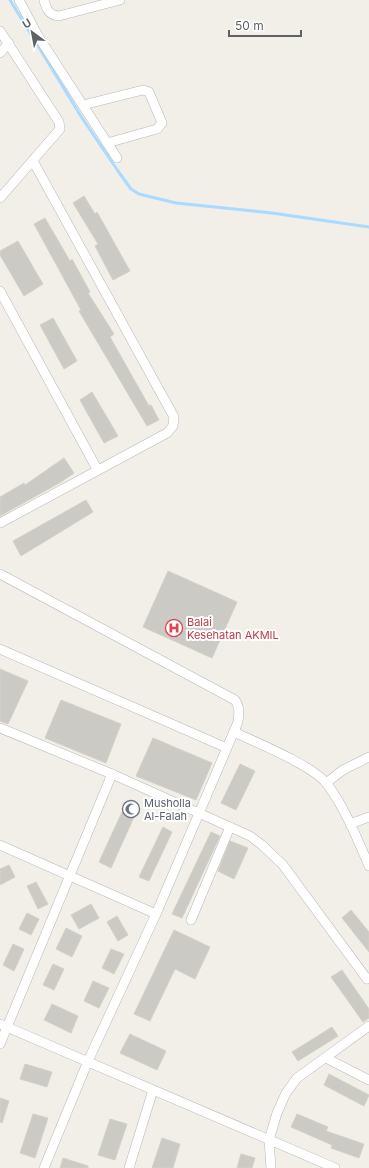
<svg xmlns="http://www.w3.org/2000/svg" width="369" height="1168" viewBox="0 0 369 1168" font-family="Inter,sans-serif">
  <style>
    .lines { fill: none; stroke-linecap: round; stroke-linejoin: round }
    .stream { stroke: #aadaff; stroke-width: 3 }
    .building { fill: #cccac5; stroke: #d6d1c6 }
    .street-casing { stroke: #b5b8bc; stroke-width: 10 }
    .street { stroke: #fff; stroke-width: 9 }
    .labels { text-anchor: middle; stroke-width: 4; stroke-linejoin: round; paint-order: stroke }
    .health-label { font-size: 11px; fill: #be3a42; stroke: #fff; text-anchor: start }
    .worship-label { font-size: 11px; fill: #5b616d; stroke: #fff; text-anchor: start }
  </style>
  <rect width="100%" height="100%" fill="#f1efe8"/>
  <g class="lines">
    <path class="stream" d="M10,0L82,118L118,171L131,189L139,194L176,203L272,213L369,227"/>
  </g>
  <g class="building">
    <path d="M84,196L95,214L97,212L130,271L113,280L95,246L98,244L73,203Z"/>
    <path d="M45,218L70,261L72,259L90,292L88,293L114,334L110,337L149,406L151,405L159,420L147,426L79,311L81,310L34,224Z"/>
    <path d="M18,241L43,284L24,296L0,255V251Z"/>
    <path d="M53,318L77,361L64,369L40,325Z"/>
    <path d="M92,392L118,436L104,443L80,400Z"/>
    <path d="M64,458L74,473L61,482L0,516V497L24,483L25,485Z"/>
    <path d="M86,500L93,512L21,556L13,541Z"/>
    <path d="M168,571L237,602L212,658L143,627Z"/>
    <path d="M0,669L28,681L8,724L0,721Z"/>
    <path d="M61,700L121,724L106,763L45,738Z"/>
    <path d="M153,738L212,763L196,800L136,776Z"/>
    <path d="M240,764L255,771L236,810L221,803Z"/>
    <path d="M122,812L134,817L111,868L99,862Z"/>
    <path d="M163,827L172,832L149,881L139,877Z"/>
    <path d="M211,832L220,836L182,918L172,914Z"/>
    <path d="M230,841L248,848L234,879L218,871Z"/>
    <path d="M9,865L15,877L0,885V869Z"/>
    <path d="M36,882L48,904L38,909L27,886Z"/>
    <path d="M91,904L99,918L79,929L71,915Z"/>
    <path d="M351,910L369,932V952L342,918Z"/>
    <path d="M27,913L39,919L31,935L19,929Z"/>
    <path d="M117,916L128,935L118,941L107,922Z"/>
    <path d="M66,928L82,936L72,957L56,949Z"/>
    <path d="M174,930L210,947L195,979L175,969L150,1021L134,1014Z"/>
    <path d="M13,944L24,949L14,971L3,965Z"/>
    <path d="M111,949L124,954L114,974L102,968Z"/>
    <path d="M53,964L64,969L54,990L43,985Z"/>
    <path d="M342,970L369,1009V1018L363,1022L331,977Z"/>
    <path d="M93,981L109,988L99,1008L84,1001Z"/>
    <path d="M52,1004L78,1016L71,1033L44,1020Z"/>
    <path d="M332,1027L338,1036L298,1061L292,1052Z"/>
    <path d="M130,1034L166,1051L157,1070L120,1053Z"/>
    <path d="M25,1064L52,1072L47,1087L20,1079Z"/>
    <path d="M329,1074L369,1095L364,1106L324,1085Z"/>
    <path d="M0,1098L9,1101L2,1123L0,1122Z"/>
    <path d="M33,1114L48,1118L35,1158L20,1153Z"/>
    <path d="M297,1114L328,1127L326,1131L364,1144L359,1158L331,1148L332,1145L291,1127Z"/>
    <path d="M110,1119L127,1124L115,1160L98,1155Z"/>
    <path d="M162,1138L180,1144L173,1168H152Z"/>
    <path d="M241,1154L255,1158L252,1168H237Z"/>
    <path d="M63,1158L88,1166V1168H60Z"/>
  </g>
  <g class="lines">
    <g class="street-casing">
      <g id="street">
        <path d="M19,0L38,36L117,158"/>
        <path d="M44,0C46,9 49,15 59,16L120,0"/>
        <path d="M0,31L59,122L60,129L0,198"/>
        <path d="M0,53L9,43"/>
        <path d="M83,105L143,90L149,92L162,123L157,129L107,143"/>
        <path d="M0,291L97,469"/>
        <path d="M0,523L167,433L173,426L174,417L33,161"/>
        <path d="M0,574L235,700C240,707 239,714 238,722L156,914L88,1061L44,1168"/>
        <path d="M0,649L227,748"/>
        <path d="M0,728L112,774L250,836L262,845L283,865L367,979L369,978"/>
        <path d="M234,732C255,742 314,766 327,784C345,808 357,838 369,866"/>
        <path d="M326,783L343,770L369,757"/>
        <path d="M350,824L369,817"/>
        <path d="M0,845L156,914"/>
        <path d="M191,920L230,827"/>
        <path d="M0,1024L335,1168"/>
        <path d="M0,1044L112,774"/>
        <path d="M326,1058L369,1080"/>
        <path d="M129,1168L153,1090"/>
        <path d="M271,1168L269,1140L277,1113L286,1093L297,1078L369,1026"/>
      </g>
    </g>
    <use href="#street" class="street"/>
  </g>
  <defs>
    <g id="hospital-ring" transform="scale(0.9)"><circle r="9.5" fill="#fff" stroke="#e0444e" stroke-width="1.5"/><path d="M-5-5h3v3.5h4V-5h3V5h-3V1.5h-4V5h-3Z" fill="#e0444e"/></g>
    <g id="mosque-ring" transform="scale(0.9)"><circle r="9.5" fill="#fff" stroke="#6b7280" stroke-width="1.5"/><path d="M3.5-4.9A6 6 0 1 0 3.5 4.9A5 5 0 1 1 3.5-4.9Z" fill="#6b7280"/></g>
  </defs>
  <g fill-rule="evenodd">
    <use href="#hospital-ring" x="174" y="628"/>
    <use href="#mosque-ring" x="131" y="809"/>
  </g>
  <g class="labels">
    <g class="health-label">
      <text x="187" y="626">Balai<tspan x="187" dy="13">Kesehatan AKMIL</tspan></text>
    </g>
    <g class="worship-label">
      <text x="144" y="807">Musholla<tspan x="144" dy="13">Al-Falah</tspan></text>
    </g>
  </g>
  <g transform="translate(32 32) rotate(328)" stroke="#ffffff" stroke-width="3" paint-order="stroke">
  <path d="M0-3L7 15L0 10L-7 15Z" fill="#5f6368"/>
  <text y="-6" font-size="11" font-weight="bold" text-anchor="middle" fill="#5f6368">U</text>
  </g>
  <path d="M229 30v6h72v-6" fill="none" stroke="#5f6368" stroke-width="2"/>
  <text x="235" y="30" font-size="12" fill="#5f6368" stroke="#ffffff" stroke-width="3" paint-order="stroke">50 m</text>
</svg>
